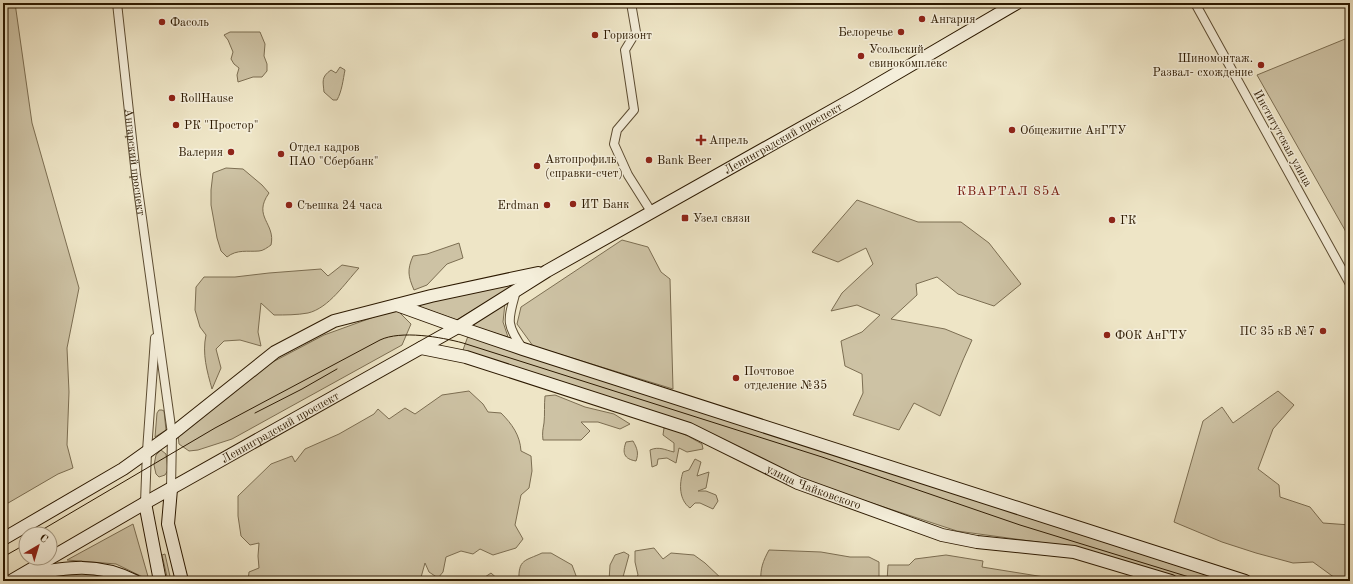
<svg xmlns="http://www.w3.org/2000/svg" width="1353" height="584" viewBox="0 0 1353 584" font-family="'Old Standard TT',serif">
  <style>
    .green { fill: #cdc2a4; stroke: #7c6e52 }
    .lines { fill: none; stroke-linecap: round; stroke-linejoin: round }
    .street-casing { stroke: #5c4c32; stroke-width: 10 }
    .secondary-casing { stroke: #2c1900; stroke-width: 14 }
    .street { stroke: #f4eeda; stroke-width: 8 }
    .secondary { stroke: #f4eeda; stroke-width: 12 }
    .tram { stroke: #2c1900; stroke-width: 1 }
    .poi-dot { fill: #8f2418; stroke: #f4eeda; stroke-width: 1.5 }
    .labels { text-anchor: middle; stroke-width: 3; stroke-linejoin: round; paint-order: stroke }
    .poi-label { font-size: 12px; fill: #2c1900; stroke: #f4eeda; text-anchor: start }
    .street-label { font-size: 12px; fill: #2c1900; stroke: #f4eeda }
    .neighbourhood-label { font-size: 13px; letter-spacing: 1px; fill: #7a1f14; stroke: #f4eeda }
  </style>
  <rect width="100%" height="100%" fill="#eee5c6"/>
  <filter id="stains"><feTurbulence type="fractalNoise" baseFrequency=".005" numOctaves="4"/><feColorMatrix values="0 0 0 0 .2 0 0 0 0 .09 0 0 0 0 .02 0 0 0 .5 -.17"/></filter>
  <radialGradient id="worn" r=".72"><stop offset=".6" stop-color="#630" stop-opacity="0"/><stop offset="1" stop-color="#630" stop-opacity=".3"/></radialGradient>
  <g class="green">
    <path d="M3,3H15L32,123L79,288L67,348L69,392L67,445L73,468L58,474L3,506Z"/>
    <path d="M230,32H260L265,44L264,56L267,64V71L262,77H253L238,82L237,75L239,68L234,64L231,59L233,52L228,40L224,35Z"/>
    <path d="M1350,37V239L1257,75Z"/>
    <path d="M340,67L345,70C343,80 342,91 337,100H333L324,92C323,81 321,77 331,70L336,73Z"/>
    <path d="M226,168L243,169L262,185L269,193C252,217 276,223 271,245C268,247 263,251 259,251C248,252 237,249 227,257L221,251L217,238L211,205V190L213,173Z"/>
    <path d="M857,200L918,222H961L989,243L1021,284L994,306L958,294L937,277L916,284L917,295L891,319L945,329L972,340C960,365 951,391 940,416L914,403L899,430L853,415L863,393L862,374L845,366L841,341L862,332L880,315L857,305L831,311L842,293L873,264L866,248L838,262L812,252Z"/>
    <path d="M622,240L648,247L661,272L670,279L673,389L533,346L517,324L521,307Z"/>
    <path d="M459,243L463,258L447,264L427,285L414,290C408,276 407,270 413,256L427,254Z"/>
    <path d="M342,265L359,268C345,283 329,308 308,313C297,315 285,315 274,315L261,303L258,332L261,346L240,340L224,341L216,349L221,368L212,389C207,371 202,354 206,335L200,327L195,310L196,287L204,277H235L269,273L321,269L328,276Z"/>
    <path d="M519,282L457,320L414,305Z"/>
    <path d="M505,303L503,322L508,337L472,326Z"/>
    <path d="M396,309L411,324L402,345L232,439L198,450L189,451L179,444L178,435L267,365L324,335Z"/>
    <path d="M468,336L1225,581H1182L1074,547L957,531L826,488L762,463L689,423L463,350Z"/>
    <path d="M469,391L483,404L488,412L501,413C512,424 520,435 521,451L531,456L532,471L529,488L521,495L515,525L523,539L516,548L493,555L480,549L473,554L461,551L446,557L443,572L438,578L429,572L425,563L420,581H248L249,572L259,568L258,556L259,543L250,545L241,536L238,516V496L271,464L292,456L295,462L305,449L339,434L374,414L378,409L389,419L405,408L415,414L442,395Z"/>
    <path d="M1278,391L1294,405L1273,429L1258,469L1279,485L1280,497L1310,507L1323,523L1350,525V581H1343L1335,578L1313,562L1293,563L1256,553L1222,542L1174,522L1203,421L1222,407L1233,423Z"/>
    <path d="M555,395L585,407L614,414L630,424L620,429L598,422H581L590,431L581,440H543C542,433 543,429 544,423C545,414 544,405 545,396Z"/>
    <path d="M159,410H162L164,411L166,430L155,437L157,413Z"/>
    <path d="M664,428C678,430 690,437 702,444L703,449L687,452L679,448L676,463L667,458L658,459L657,465L652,467L650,450C659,446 665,450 674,452V443L663,435Z"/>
    <path d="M633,441C637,448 639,453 636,461C624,459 622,453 626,442Z"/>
    <path d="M161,450L166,454L168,470L165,475L159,477L156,474L154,465L156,455Z"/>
    <path d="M695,459L701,462L697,476L709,472L706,488L698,491H706L716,495L718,501L713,509L700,503H695L690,508C679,500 679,484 683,472L689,470Z"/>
    <path d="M133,524L149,580L116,564L67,560Z"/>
    <path d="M654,548L663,559L671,553L694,555L705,563L724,581H634L638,575L635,562V551Z"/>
    <path d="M769,550L821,552L850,557H869L879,562V581H761C760,569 763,561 769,550Z"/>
    <path d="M624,552L629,555L623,577L630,581H609L610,565L615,555Z"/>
    <path d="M542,553H551L572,565L578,581H519C518,559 525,561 542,553Z"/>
    <path d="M165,554L171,581H168L162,555Z"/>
    <path d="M946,555L983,561L982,567L1069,581H887L888,565H909L915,559Z"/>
    <path d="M491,573L500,581H479Z"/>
    <path d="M79,577H88L101,581H64Z"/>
  </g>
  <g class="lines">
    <g class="street-casing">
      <g id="street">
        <path id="s1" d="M117,3L136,175L172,434L171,489"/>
        <path d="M631,3L636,32L625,50L634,110L617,130L614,144L628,175L652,213"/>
        <path d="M1195,3L1350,284"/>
        <path d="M516,291C508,320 505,323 523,349"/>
        <path d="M145,503L147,451L155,338"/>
      </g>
    </g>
    <g class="secondary-casing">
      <g id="secondary">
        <path d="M397,305L458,327L523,349L1245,581"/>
        <path id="s2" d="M421,348L466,357L689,429L798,483L942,535L977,542L1074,552L1171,581"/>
        <path d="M171,489L168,524L182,581"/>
        <path d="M145,503L160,581"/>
        <path d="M3,539L123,469L172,434L275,352L334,321L431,296L538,273"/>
        <path d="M27,575C67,567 98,562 135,581"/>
        <path id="s3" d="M11,581L145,503L458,327L547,271L858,96L1017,3"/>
      </g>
    </g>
    <use href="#street" class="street"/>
    <use href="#secondary" class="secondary"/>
    <g class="tram">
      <path d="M255,413L302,389L337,369"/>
      <path d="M35,534L215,428L380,340C401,330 441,337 463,343L822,457L1020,525L1202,581"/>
      <path d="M3,557L26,544"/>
    </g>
  </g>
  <g class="poi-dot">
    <circle cx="922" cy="19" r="4"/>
    <circle cx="162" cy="22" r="4"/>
    <circle cx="901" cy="32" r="4"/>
    <circle cx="595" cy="35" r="4"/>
    <circle cx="861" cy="56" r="4"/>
    <circle cx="1261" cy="65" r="4"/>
    <circle cx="172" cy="98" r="4"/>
    <circle cx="176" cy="125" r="4"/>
    <circle cx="1012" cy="130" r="4"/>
    <path d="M699 134h4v4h4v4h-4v4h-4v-4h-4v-4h4z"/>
    <circle cx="231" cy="152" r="4"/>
    <circle cx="281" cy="154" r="4"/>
    <circle cx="649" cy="160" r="4"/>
    <circle cx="537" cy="166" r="4"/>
    <circle cx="573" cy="204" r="4"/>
    <circle cx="289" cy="205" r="4"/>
    <circle cx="547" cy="205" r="4"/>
    <rect x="681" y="214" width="8" height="8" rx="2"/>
    <circle cx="1112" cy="220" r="4"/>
    <circle cx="1323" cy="331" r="4"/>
    <circle cx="1107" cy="335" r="4"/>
    <circle cx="736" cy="378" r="4"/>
  </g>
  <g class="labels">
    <g class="poi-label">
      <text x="930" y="23">Ангария</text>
      <text x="170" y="26">Фасоль</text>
      <text x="893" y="36" text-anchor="end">Белоречье</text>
      <text x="603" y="39">Горизонт</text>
      <text x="869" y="53">Усольский<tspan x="869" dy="14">свинокомплекс</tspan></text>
      <text x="1253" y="62" text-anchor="end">Шиномонтаж.<tspan x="1253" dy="14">Развал- схождение</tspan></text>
      <text x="180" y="102">RollHause</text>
      <text x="184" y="129">РК "Простор"</text>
      <text x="1020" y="134">Общежитие АнГТУ</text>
      <text x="709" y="144">Апрель</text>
      <text x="289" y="151">Отдел кадров<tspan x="289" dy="14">ПАО "Сбербанк"</tspan></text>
      <text x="223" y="156" text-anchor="end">Валерия</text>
      <text x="545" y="163">Автопрофиль<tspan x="545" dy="14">(справки-счет)</tspan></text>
      <text x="657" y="164">Bank Beer</text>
      <text x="581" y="208">ИТ Банк</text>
      <text x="297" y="209">Съешка 24 часа</text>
      <text x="539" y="209" text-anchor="end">Erdman</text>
      <text x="693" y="222">Узел связи</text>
      <text x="1120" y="224">ГК</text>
      <text x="1315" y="335" text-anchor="end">ПС 35 кВ №7</text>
      <text x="1115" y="339">ФОК АнГТУ</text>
      <text x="744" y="375">Почтовое<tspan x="744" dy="14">отделение №35</tspan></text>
    </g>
    <g class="street-label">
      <text dy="4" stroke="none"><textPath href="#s3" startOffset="890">Ленинградский проспект</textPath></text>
      <text transform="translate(1283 138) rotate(61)" y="4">Институтская улица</text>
      <text dy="4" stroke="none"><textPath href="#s1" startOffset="160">Ангарский проспект</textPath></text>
      <text dy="4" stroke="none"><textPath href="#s3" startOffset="310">Ленинградский проспект</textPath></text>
      <text dy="4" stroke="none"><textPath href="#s2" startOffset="418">улица Чайковского</textPath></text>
    </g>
    <g class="neighbourhood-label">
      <text x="1009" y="195">КВАРТАЛ 85А</text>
    </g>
  </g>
  <rect width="1353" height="584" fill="none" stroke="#eee5c6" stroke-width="16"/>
  <rect x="4" y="4" width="1345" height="576" fill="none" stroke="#2c1900" stroke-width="2"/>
  <rect x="8" y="8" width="1337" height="568" fill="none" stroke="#2c1900"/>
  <g transform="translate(38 546) rotate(38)"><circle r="19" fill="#f4eeda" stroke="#a49983"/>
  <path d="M0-3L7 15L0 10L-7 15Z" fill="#8f2418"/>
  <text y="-6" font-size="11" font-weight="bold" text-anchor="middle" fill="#2c1900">С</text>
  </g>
  <rect width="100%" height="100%" filter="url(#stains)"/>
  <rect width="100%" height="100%" fill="url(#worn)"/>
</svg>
